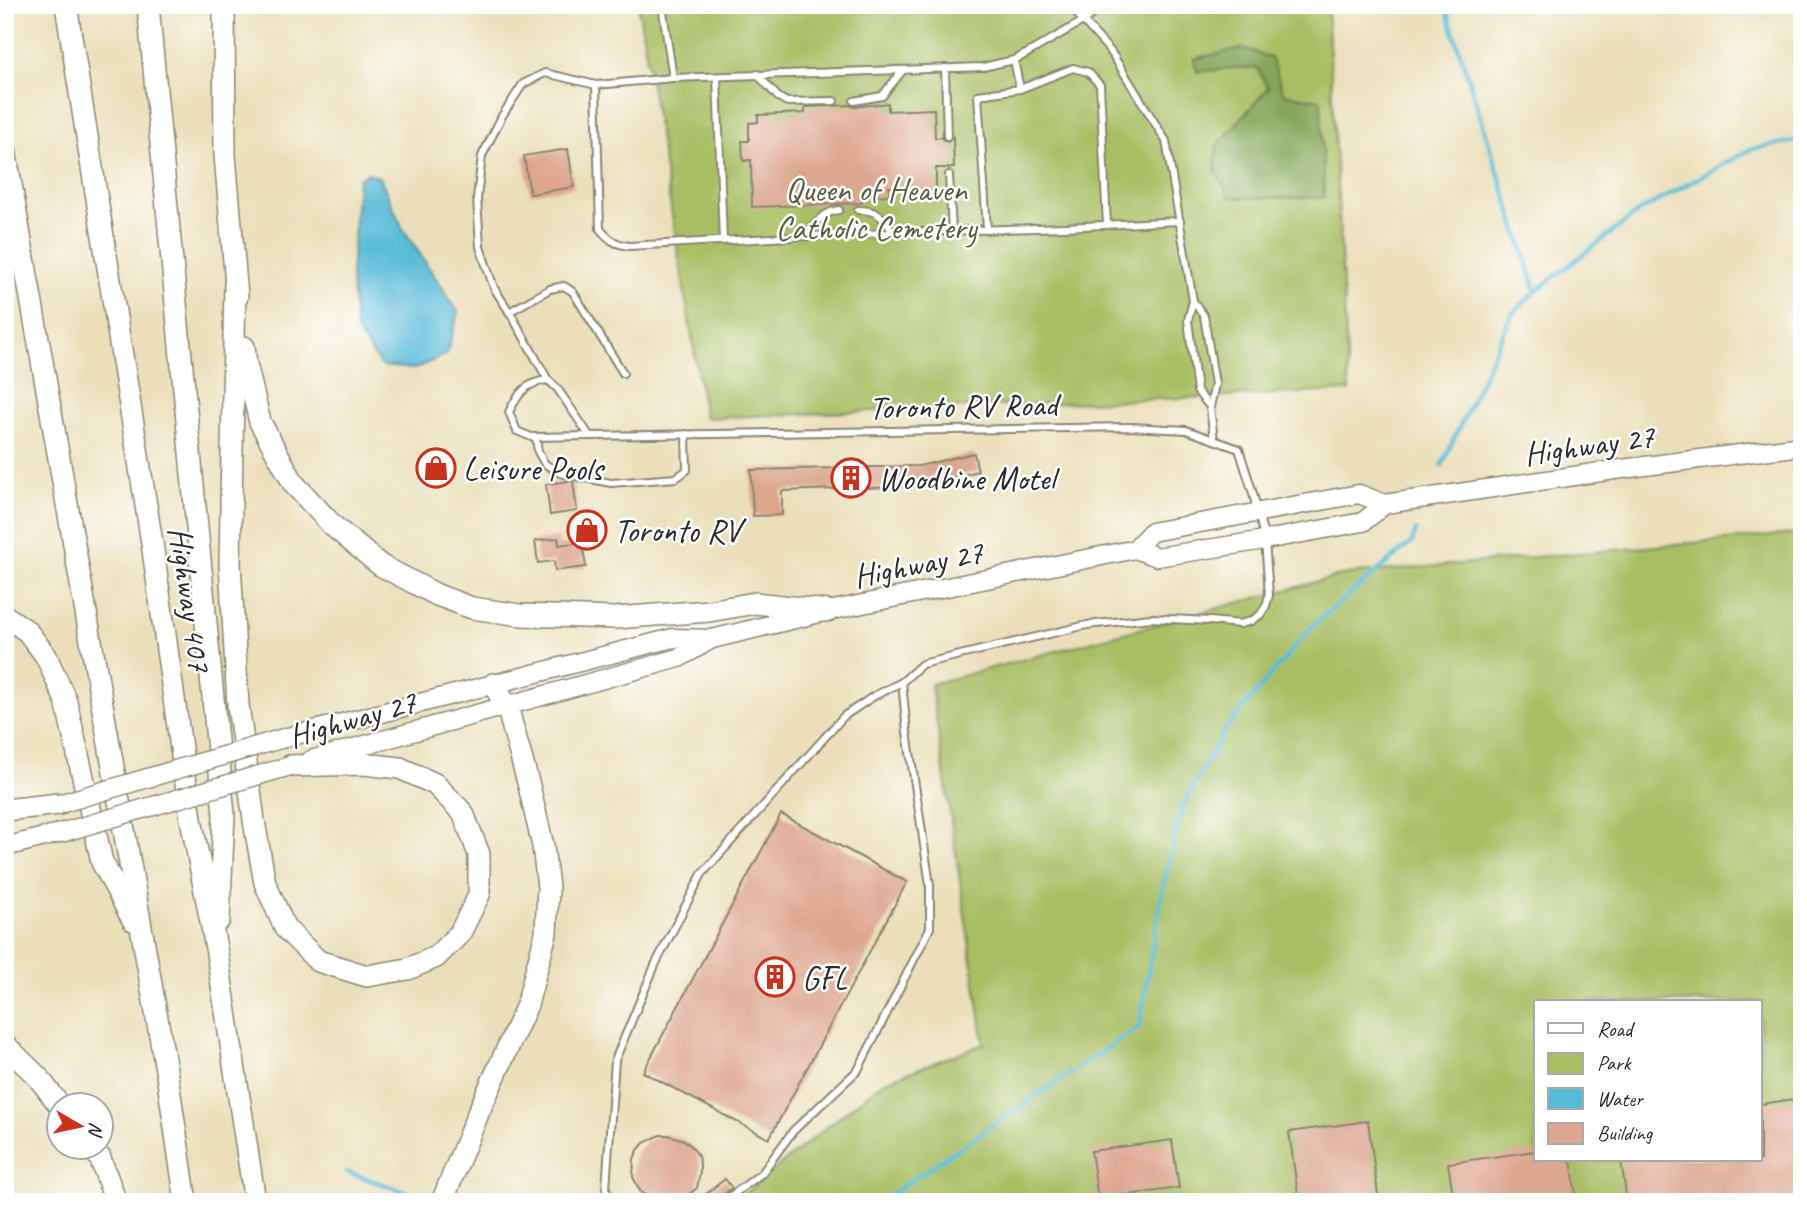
<svg xmlns="http://www.w3.org/2000/svg" width="1807" height="1207" viewBox="0 0 1807 1207" font-family="Caveat,sans-serif">
  <style>
    .green { fill: #a9be63; stroke: #6a7447; stroke-width: 2; fill-rule: evenodd }
    .forest { fill: #86a559; stroke: #586842; stroke-width: 2 }
    .water { fill: #58bbd6; stroke: #427380; stroke-width: 2 }
    .lines { fill: none; stroke-linecap: round; stroke-linejoin: round }
    .stream { stroke: #58bbd6; stroke-width: 4.5 }
    .building { fill: #dca68f }
    .service-casing { stroke: #8a8572; stroke-width: 10 }
    .primary-casing { stroke: #8a8572; stroke-width: 21 }
    .motorway-casing { stroke: #8a8572; stroke-width: 24 }
    .service { stroke: #fff; stroke-width: 6 }
    .primary { stroke: #fff; stroke-width: 18 }
    .motorway { stroke: #fff; stroke-width: 21 }
    .primary-bridge-casing { stroke: #8a8572; stroke-width: 21; stroke-linecap: butt }
    .primary-bridge { stroke: #fff; stroke-width: 18 }
    .labels { text-anchor: middle; stroke-width: 5; stroke-linejoin: round; paint-order: stroke }
    .park-label { font-size: 33px; fill: #575e3f; stroke: #fff }
    .street-label { font-size: 33px; fill: #2b2b2b; stroke: #fff }
    .poi-label { font-size: 33px; fill: #2b2b2b; stroke: #fff; text-anchor: start }
  </style>
  <rect width="100%" height="100%" fill="#fff"/>
  <filter id="ink" filterUnits="userSpaceOnUse"><feTurbulence type="fractalNoise" baseFrequency=".0143" numOctaves="2"/><feDisplacementMap in="SourceGraphic" scale="14" xChannelSelector="R" yChannelSelector="G"/><feConvolveMatrix kernelMatrix="1 2 1 2 8 2 1 2 1" color-interpolation-filters="sRGB"/></filter>
  <filter id="wash" filterUnits="userSpaceOnUse"><feTurbulence type="fractalNoise" baseFrequency=".00686" numOctaves="4" result="noise"/><feDisplacementMap in="SourceGraphic" scale="28" xChannelSelector="R" yChannelSelector="G"/><feGaussianBlur stdDeviation="1.57" result="paint"/><feColorMatrix in="noise" values="0 0 0 0 0 0 0 0 0 0 0 0 0 0 0 0 0 1.4 0 .05"/><feComposite in="paint" operator="in"/></filter>
  <g filter="url(#wash)">
    <rect width="100%" height="100%" fill="#eadfba"/>
    <g class="green">
      <path d="M638,5H1327L1349,391L705,418Z"/>
      <path d="M1802,533V1202H734L883,1082L984,1044L931,684L1347,574ZM1536,1002H1760V1160H1536Z"/>
    </g>
    <path class="forest" d="M1243,48L1271,58L1284,94L1321,100L1324,198H1230L1215,169L1217,146L1268,88L1257,68H1234L1197,72L1194,59Z"/>
    <path class="water" d="M368,173L380,178L402,227L458,312L447,354L415,369L381,366L356,330L351,276L358,180Z"/>
    <g class="lines">
      <g class="stream">
        <path d="M1445,5L1536,291"/>
        <path d="M1442,465L1512,314L1536,291L1638,212L1751,149L1802,140"/>
        <path d="M347,1172L427,1199L431,1202"/>
        <path d="M879,1202L1139,1027L1163,886L1183,805L1224,731L1313,625L1412,542L1416,530"/>
      </g>
    </g>
    <g id="blocks">
      <g class="building">
        <path d="M888,103V111L934,109L935,138L942,137L944,141L948,142L953,137L954,168H936V197L913,198V187H889V195L862,196V203L752,207L751,160L743,161L742,141H749V123L758,122V115L805,113V107L850,105L854,107Z"/>
        <path d="M568,149L574,187L530,194L524,156Z"/>
        <path d="M974,453L978,471L923,486L782,491V515L753,516L751,470L919,466Z"/>
        <path d="M569,481H573L577,511L550,515L546,484Z"/>
        <path d="M558,538L559,545L582,542L586,567L555,571L554,561L538,563L535,541Z"/>
        <path d="M781,814L907,882L769,1139L643,1072Z"/>
        <path d="M1802,1098V1202H1627L1621,1160H1760V1104Z"/>
        <path d="M1368,1121L1379,1202H1299L1289,1132Z"/>
        <path d="M660,1135H668L684,1140L691,1146L697,1154L700,1163V1172L697,1188L683,1199L676,1202H658L647,1197L640,1191L633,1177L634,1159L638,1150L644,1143Z"/>
        <path d="M1172,1140L1179,1188L1098,1199L1091,1151Z"/>
        <path d="M1536,1151V1160H1571L1577,1202H1454L1448,1163Z"/>
        <path d="M725,1179L732,1188L720,1197L717,1202H696Z"/>
      </g>
    </g>
  </g>
  <g filter="url(#ink)">
    <use href="#blocks" fill-opacity="0" stroke="#8a8572" stroke-width="2"/>
    <g class="lines">
      <g class="service-casing">
        <g id="service">
          <path d="M1069,5L1111,52L1166,141L1193,301L1188,320L1197,391L1210,407"/>
          <path d="M1014,60L1020,89L1073,68L1088,72L1100,85L1107,225"/>
          <path d="M945,68L947,136"/>
          <path d="M757,74L778,97L787,102L834,101"/>
          <path d="M717,77L723,241"/>
          <path d="M673,78L983,67L1014,60L1026,54L1083,21L1105,5"/>
          <path d="M596,85L600,229C609,240 615,244 629,246L806,236L1065,227L1180,221"/>
          <path d="M854,101L882,96L903,70"/>
          <path d="M949,175L952,231"/>
          <path d="M858,210C879,210 882,217 894,233"/>
          <path d="M987,230L978,95L1020,89"/>
          <path d="M806,235C815,224 823,212 839,210"/>
          <path d="M1193,301L1204,316L1215,384L1210,407L1214,440"/>
          <path d="M509,312L550,289L564,286L573,292L623,373"/>
          <path d="M548,380L512,316L494,288L480,247L477,198L482,156L502,116L523,84L545,73L596,85L673,78L662,5"/>
          <path d="M589,435L557,388L548,380C526,382 518,394 509,412L517,431L531,437L1131,427L1186,430L1239,449L1252,490L1265,540L1269,595L1266,606L1260,615L1251,621L1240,624L1210,621L1151,618L1087,625L922,664L902,682L874,696L844,716L702,874L656,963L615,1060L606,1188L610,1202"/>
          <path d="M536,437L538,452L545,464L560,473L611,483L676,478L687,470L686,434"/>
          <path d="M723,1202L762,1173L793,1131L858,1070L930,928V885L907,732L902,682"/>
        </g>
      </g>
      <g class="primary-casing">
        <g id="primary">
          <path d="M1135,549L1157,557L1265,540L1363,522L1385,504"/>
          <path d="M284,738L673,638L712,639L828,611L1126,551L1135,549L1151,532L1359,494L1385,504L1614,470L1802,446"/>
          <path d="M311,760L679,658L712,639"/>
          <path d="M5,847L64,832"/>
        </g>
      </g>
      <g class="motorway-casing">
        <g id="motorway">
          <path d="M66,5L152,543L191,819L217,953L255,1202"/>
          <path d="M148,5L224,815L219,920"/>
          <path d="M224,5L225,155L237,297"/>
          <path d="M5,150L168,1081L186,1202"/>
          <path d="M235,284L230,563L238,705L255,827L265,883L285,928L318,961L367,976L408,969L436,957L460,933L479,895V854L463,813L435,784L400,768L364,764L290,766"/>
          <path d="M244,347L246,364L260,422L294,484L333,526L380,565L437,595L472,608L520,615L615,618L709,611L755,603L828,611"/>
          <path d="M5,616L27,631L46,656L66,701L102,862L133,920"/>
          <path d="M5,810L59,804"/>
          <path d="M5,1045L38,1077L60,1106"/>
          <path d="M92,1148L100,1158L116,1202"/>
          <path d="M442,1202L479,1111L527,1005L546,933L548,887L543,846L529,786L507,706L493,684"/>
        </g>
      </g>
      <use href="#service" class="service"/>
      <use href="#primary" class="primary"/>
      <use href="#motorway" class="motorway"/>
      <g class="primary-bridge-casing">
        <g id="primary-bridge">
          <path d="M59,804L284,738"/>
          <path d="M64,832L290,766"/>
        </g>
      </g>
      <use href="#primary-bridge" class="primary-bridge"/>
    </g>
  </g>
  <defs>
    <g id="shop-ring" transform="scale(2.0125)"><circle r="9.5" fill="#fff" stroke="#c8321e" stroke-width="1.5"/><path d="M-5-2.5h2.3a2.7 3.5 0 0 1 5.4 0H5L5.5 6h-11ZM-1.5-2.5h3a1.5 2.3 0 0 0-3 0Z" fill="#c8321e"/></g>
    <g id="building-ring" transform="scale(2.0125)"><circle r="9.5" fill="#fff" stroke="#c8321e" stroke-width="1.5"/><path d="M-4-6H4V6H1V3H-1V6H-4ZM-2.5-4.3h1.7v1.8h-1.7ZM.8-4.3h1.7v1.8H.8ZM-2.5-1h1.7V.8h-1.7ZM.8-1h1.7V.8H.8Z" fill="#c8321e"/></g>
  </defs>
  <g fill-rule="evenodd">
    <use href="#shop-ring" x="436" y="468"/>
    <use href="#building-ring" x="851" y="478"/>
    <use href="#shop-ring" x="587" y="530"/>
    <use href="#building-ring" x="775" y="977"/>
  </g>
  <g class="labels">
    <g class="park-label">
      <text x="876" y="201">Queen of Heaven<tspan x="876" dy="38">Catholic Cemetery</tspan></text>
    </g>
    <g class="street-label">
      <text transform="translate(963 405) rotate(-1)" y="12">Toronto RV Road</text>
      <text transform="translate(1589 444) rotate(-8)" y="12">Highway 27</text>
      <text transform="translate(918 563) rotate(-11)" y="12">Highway 27</text>
      <text transform="translate(191 599) rotate(82)" y="12">Highway 407</text>
      <text transform="translate(352 718) rotate(-16)" y="12">Highway 27</text>
    </g>
    <g class="poi-label">
      <text x="463" y="480">Leisure Pools</text>
      <text x="878" y="490">Woodbine Motel</text>
      <text x="614" y="542">Toronto RV</text>
      <text x="802" y="989">GFL</text>
    </g>
  </g>
  <rect width="1807" height="1207" fill="none" stroke="#fff" stroke-width="28"/>
  <rect x="1534" y="1000" width="228" height="161" fill="#ffffff" stroke="#aaaaaa" stroke-width="2"/>
  <rect x="1548" y="1023" width="35" height="10" fill="#ffffff" stroke="#aaaaaa" stroke-width="2"/>
  <text x="1597" y="1036" font-size="21" fill="#2b2b2b">Road</text>
  <rect x="1548" y="1053" width="35" height="21" fill="#a9be63" stroke="#aaaaaa" stroke-width="2"/>
  <text x="1597" y="1070" font-size="21" fill="#2b2b2b">Park</text>
  <rect x="1548" y="1088" width="35" height="21" fill="#58bbd6" stroke="#aaaaaa" stroke-width="2"/>
  <text x="1597" y="1106" font-size="21" fill="#2b2b2b">Water</text>
  <rect x="1548" y="1123" width="35" height="21" fill="#dca68f" stroke="#aaaaaa" stroke-width="2"/>
  <text x="1597" y="1140" font-size="21" fill="#2b2b2b">Building</text>
  <g transform="translate(80 1126) rotate(99)"><circle r="33" fill="#ffffff" stroke="#aaaaaa" stroke-width="2"/>
  <path d="M0-5L12 26L0 18L-12 26Z" fill="#c8321e"/>
  <text y="-10" font-size="19" font-weight="bold" text-anchor="middle" fill="#2b2b2b">N</text>
  </g>
</svg>
